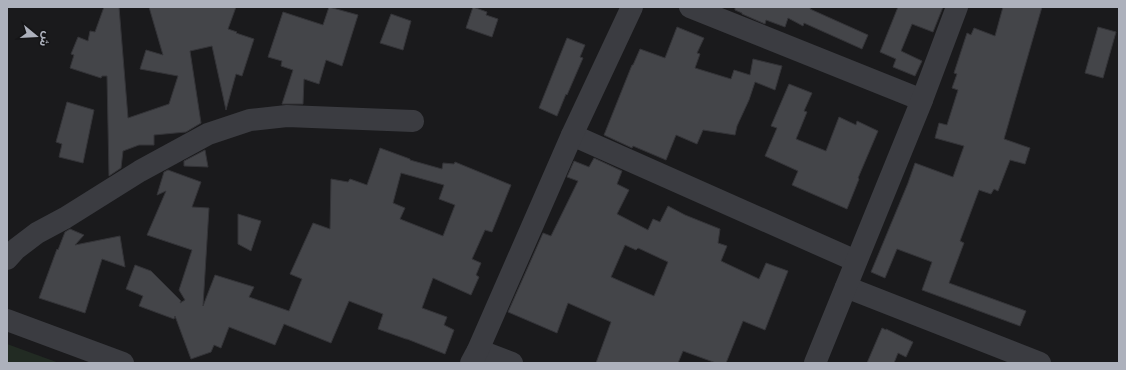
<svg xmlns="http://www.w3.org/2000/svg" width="1126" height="370" viewBox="0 0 1126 370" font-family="Overpass,'Noto Sans Arabic',sans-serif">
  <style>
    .green { fill: #222b23 }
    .building { fill: #444549; stroke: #343438; fill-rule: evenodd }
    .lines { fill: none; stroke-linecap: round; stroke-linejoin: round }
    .minor { stroke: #3b3c41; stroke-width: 22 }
  </style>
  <rect width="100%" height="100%" fill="#1a1a1c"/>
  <path class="green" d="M7,344L59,363H7Z"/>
  <g class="building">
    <path d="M104,7H119L128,118L169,104L178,76L140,69L146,50L163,55L149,7H236L228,29L237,32L236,33L254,39L242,76L236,74L226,110L212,46L190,51L201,123L186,132L154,135V145H139L123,151L121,168L109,176L107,76H102L101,78L70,68L74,55L71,54L78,37L88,41L90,31L95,32Z"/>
    <path d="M329,7L358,15L342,66L326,60L319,84L304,79L303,104H282L293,70L281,66L282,61L268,57L283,12L323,25Z"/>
    <path d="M473,7L487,12L486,15L498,19L492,37L466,28Z"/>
    <path d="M735,7H811L810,9L868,35L862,49L804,23L803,26L788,18L785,27L766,20L765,24L742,14V13L735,10Z"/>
    <path d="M898,7H943L933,32L912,24L901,51L922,61L915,76L893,67L896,59L880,52Z"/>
    <path d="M1003,7H1042L1004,139L1030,148L1025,164L1010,160L998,191L994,189L991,194L979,190L960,241L964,243L949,283L1026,311L1020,326L922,290L932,262L897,249L885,278L871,272L908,183L915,163L953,177L964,146L935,138L939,123L947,125L958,90L952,88L957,74L954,73L967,33L971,35L974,28L995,36Z"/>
    <path d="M391,14L411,21L403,50L380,43Z"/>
    <path d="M677,27L704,38L697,53L700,54L695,68L731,79L734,70L750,75L753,59L782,66L775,90L755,82L749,100L737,126L735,135L703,130L697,144L676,135L666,160L633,146L632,148L604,135L632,65H633L640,49L665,58Z"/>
    <path d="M1098,27L1116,32L1103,78L1085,73Z"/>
    <path d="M567,38L585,45L580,57L583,58L567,95L566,94L557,116L539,108Z"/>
    <path d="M789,84L812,93L804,111L807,112L796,139L826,151L839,117L856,125L857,121L878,131L858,178L859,179L847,209L792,185L798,171L765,156L777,128L771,126Z"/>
    <path d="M67,102L94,110L83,163L59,157L62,144L56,142Z"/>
    <path d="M380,148L410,159V160L442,169L443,163L454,164L455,162L511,185L492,232L485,230L472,259L481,263L476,275L479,277L471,295L433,278L422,308L447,317L444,325L454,330L445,354L407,339H406L378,329L383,314L349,301L331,343L284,324L275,345L229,327L221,348L214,345L211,352L191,359L175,316L174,319L139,306L143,296L126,289L135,265L151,271L181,301L180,303L185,300L179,290L192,250L147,235L166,191L157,195L164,172L168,170L201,182L192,207L209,208L203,306L215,275L254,287L249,297L289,311L302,279L290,274L313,223L330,229L331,179L348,182L350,179L367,185ZM401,173L444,185L439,199L455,205L443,236L400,219L405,208L393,203Z"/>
    <path d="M205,150L208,167L184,166V161Z"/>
    <path d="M594,158L622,171L617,184L629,190L617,214L648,230L653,219L660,222L668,206L685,215L720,229L718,243L727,246L721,261L759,279L766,263L788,271L765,330L743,321L726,363H716L683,351L678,363H596L611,322L568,303L557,333L508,312L543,233L551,236L578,181L567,177L574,161L589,167ZM625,245L636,250L638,248L668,262L654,296L611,277Z"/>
    <path d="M238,214L261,221L251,251L238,244Z"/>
    <path d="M70,229L84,235L75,245L120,236L125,267L102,259L85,313L39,298L57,249L58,250L65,232Z"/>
    <path d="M882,328L886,330V329L913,342L906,357L898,353L894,363H867Z"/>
  </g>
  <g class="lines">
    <g class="minor">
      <path d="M690,7L922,100"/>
      <path d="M572,135L856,261"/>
      <path d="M7,259L16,249L37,233L65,218L140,171L208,134L250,120L287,116L413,121"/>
      <path d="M846,287L1040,363"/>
      <path d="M7,320L123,363"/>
      <path d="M478,350L512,363"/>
      <path d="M471,363L478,350L572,135L632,7"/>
      <path d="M815,363L922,100L957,7"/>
    </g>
  </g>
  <rect width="1126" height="370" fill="none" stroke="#adb1bc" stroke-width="16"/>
  <g transform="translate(36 36) rotate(108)" stroke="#151517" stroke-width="3" paint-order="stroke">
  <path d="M0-3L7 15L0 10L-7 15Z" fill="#adb1bc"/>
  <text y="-6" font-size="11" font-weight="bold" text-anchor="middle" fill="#adb1bc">ش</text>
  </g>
</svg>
